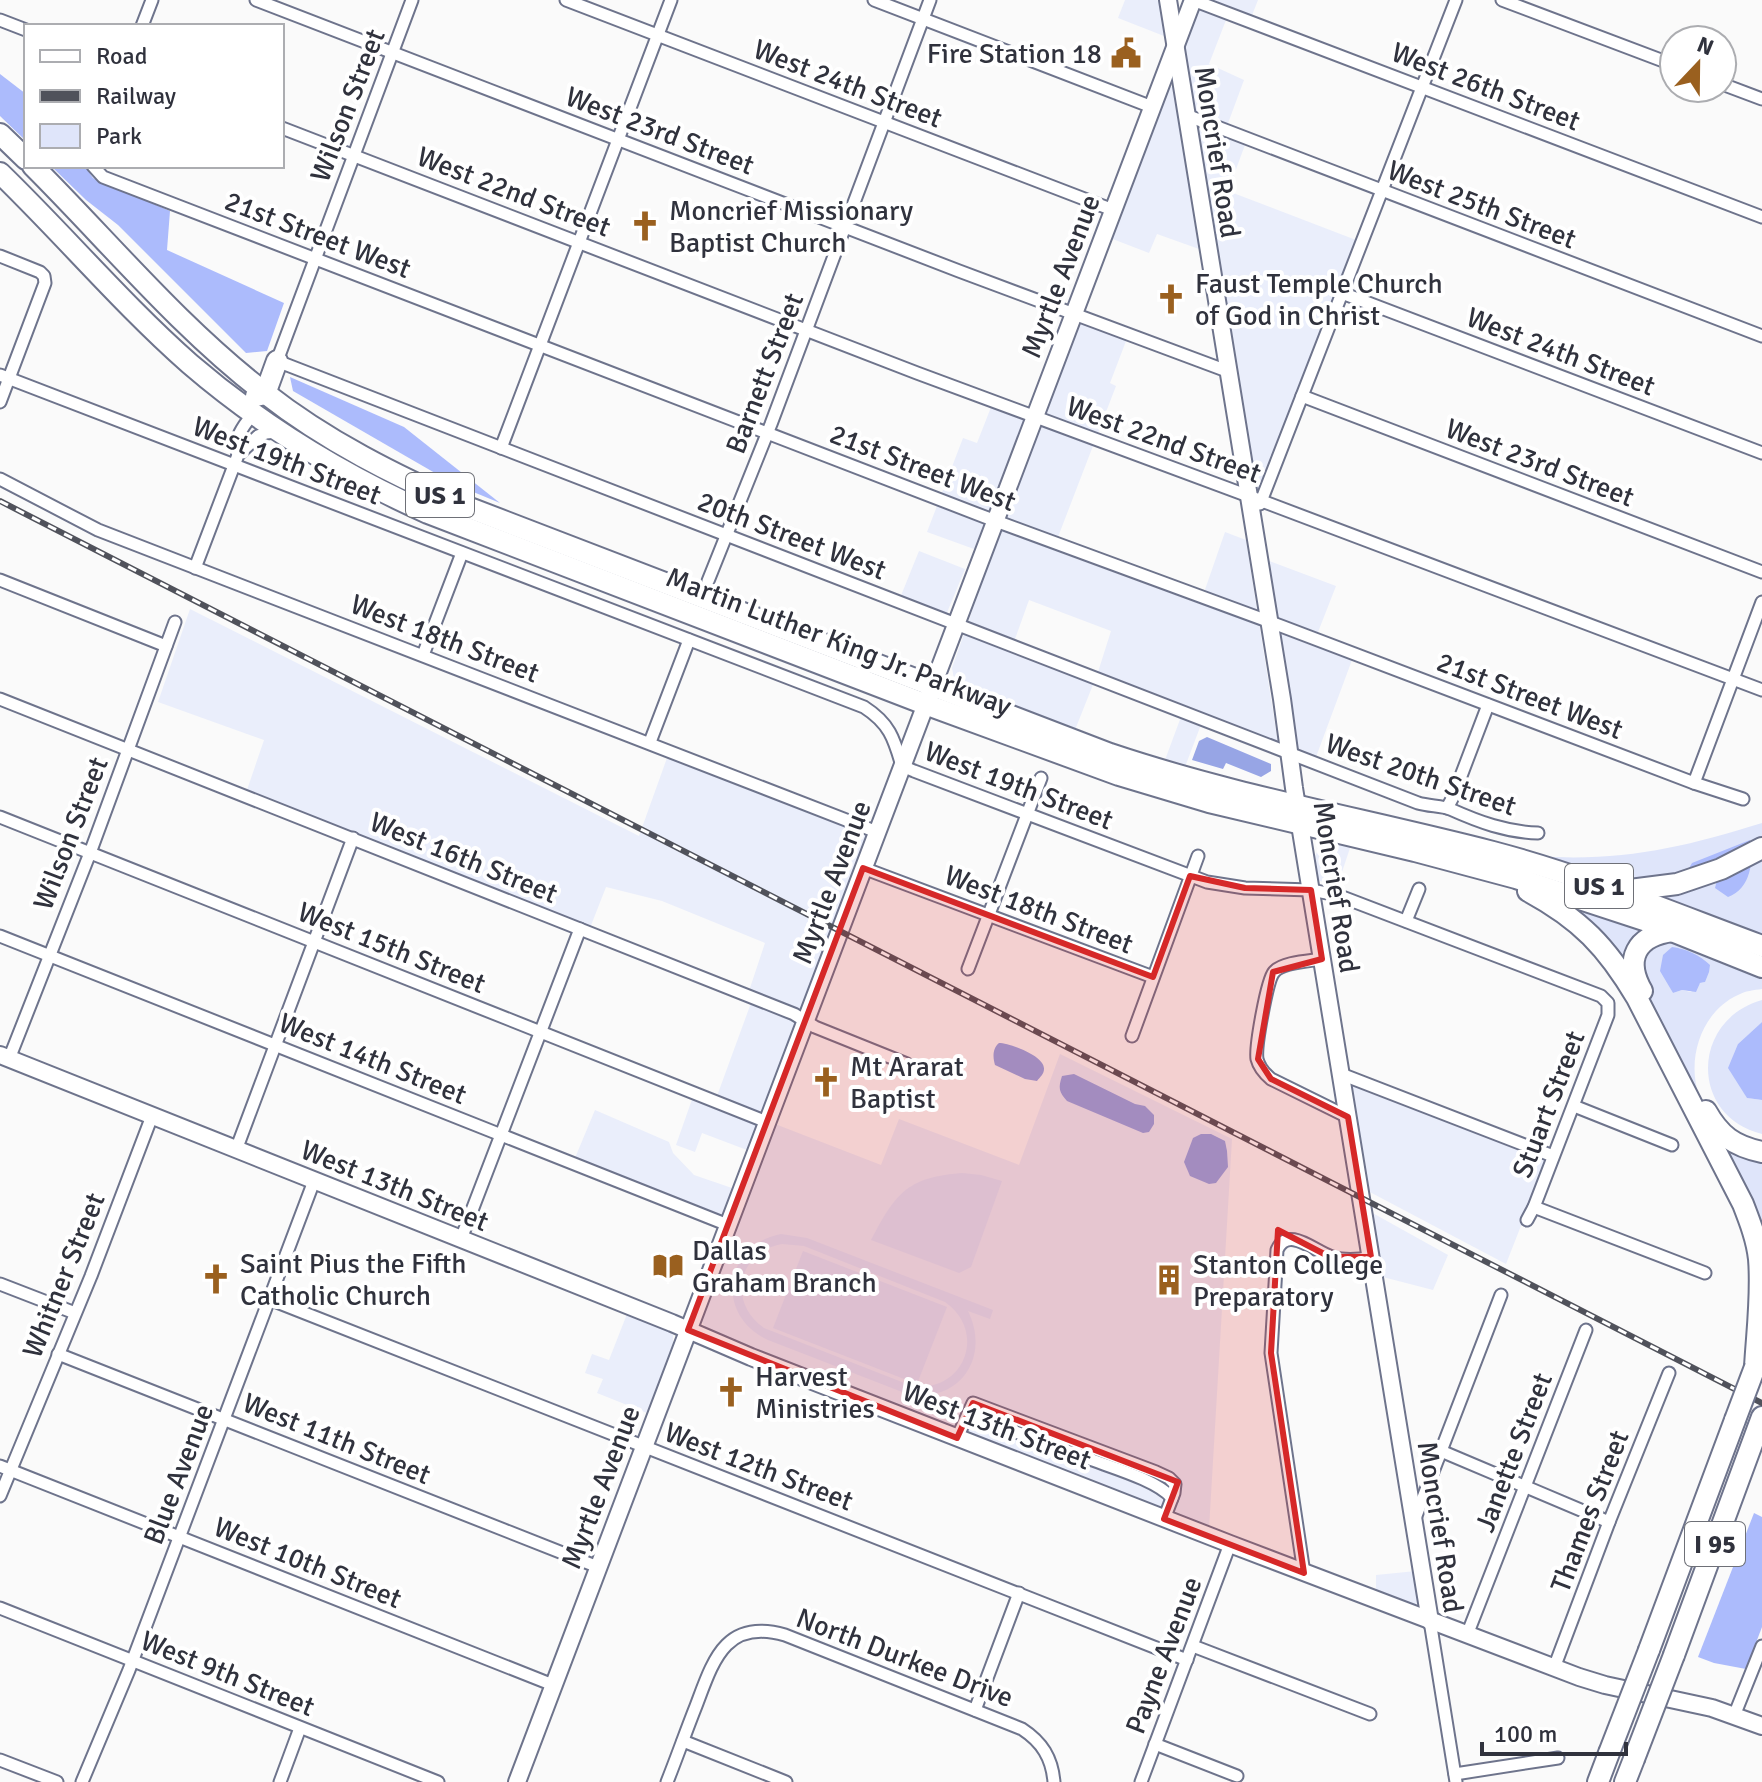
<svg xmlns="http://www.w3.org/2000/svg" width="1762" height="1782" viewBox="0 0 1762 1782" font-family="Signika,sans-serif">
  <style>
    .built { fill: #eaeefb; fill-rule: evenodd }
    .green { fill: #dfe5fa; fill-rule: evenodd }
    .forest { fill: #acbbfc }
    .water { fill: #97a5e5 }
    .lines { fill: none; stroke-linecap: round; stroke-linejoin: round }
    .street-casing { stroke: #6e748c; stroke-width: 15 }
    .secondary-casing { stroke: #6e748c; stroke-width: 20 }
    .highway-casing { stroke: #6e748c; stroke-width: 24 }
    .street { stroke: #fff; stroke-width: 11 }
    .secondary { stroke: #fff; stroke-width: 16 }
    .highway { stroke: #fff; stroke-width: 20 }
    .rail-casing { stroke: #50525b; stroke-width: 6 }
    .rail { stroke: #fff; stroke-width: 3; stroke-dasharray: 9; stroke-linecap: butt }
    .highway-bridge-casing { stroke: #6e748c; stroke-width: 24; stroke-linecap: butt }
    .highway-bridge { stroke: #fff; stroke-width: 20 }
    .marked { fill: #d62828; fill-opacity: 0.2; stroke: #d62828; stroke-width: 6; stroke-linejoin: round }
    .labels { text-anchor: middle; stroke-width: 8; stroke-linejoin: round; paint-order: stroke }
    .shield { fill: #fff; stroke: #6e7077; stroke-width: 2 }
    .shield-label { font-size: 26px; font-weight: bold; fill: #30323d }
    .poi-label { font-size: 28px; fill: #30323d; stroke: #fff; text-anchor: start }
    .street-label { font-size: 28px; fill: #30323d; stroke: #fff }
  </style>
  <rect width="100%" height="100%" fill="#fafafa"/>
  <g class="built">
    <path d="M1125,0H1157L1160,3L1164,36L1118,18Z"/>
    <path d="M1202,0H1258L1247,28L1226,20L1209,64L1244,80L1227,126L1249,134L1228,191L1356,240L1256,495L1184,45Z"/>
    <path d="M1169,87H1173L1199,249L1157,234L1149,253L1110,238Z"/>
    <path d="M1083,310L1131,328L1110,383L1116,386L1053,550L1200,604L1225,532L1246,540L1278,743L1205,714L1185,767L1165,760L1185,706L1098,672L1075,730L963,687L954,679L952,668L997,540ZM1029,600L1111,631L1098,672L1015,639Z"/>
    <path d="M995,397L1028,409L974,549L927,532L963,438L977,443Z"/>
    <path d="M919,551L965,569L946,615L900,598Z"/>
    <path d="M1267,560L1336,586L1313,645L1352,660L1316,757L1302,751L1297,746L1294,719Z"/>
    <path d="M190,609L639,836L667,758L867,833L747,1150L702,1133L695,1152L676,1145L696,1088L717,1096L751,1003L746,1000L765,943L662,901L606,887L590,928L247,790L264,740L158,702Z"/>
    <path d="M1334,842L1351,845L1337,887L1318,880L1315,856L1319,848L1326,843Z"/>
    <path d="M1060,1054L1232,1139L1209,1529L708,1331L702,1322V1317L775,1124L881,1165L899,1119L1019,1165Z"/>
    <path d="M1345,1078L1548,1157L1506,1264L1366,1190Z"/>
    <path d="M595,1110L669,1142L673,1153L694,1175L732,1188L722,1216L575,1158Z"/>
    <path d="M1369,1211L1448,1255L1433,1290L1379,1276Z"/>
    <path d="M627,1314L666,1330L673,1335V1343L647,1413L597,1393L603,1379L585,1373L592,1354L609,1360Z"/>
    <path d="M1416,1571L1419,1602L1414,1605L1410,1606L1376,1593V1575Z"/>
  </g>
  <g class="green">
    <path d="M1762,823V936L1600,875L1536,856C1620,862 1682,848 1762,823Z"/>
    <path d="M1553,898L1618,919L1762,975V989C1754,990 1745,991 1738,995C1693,1015 1680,1083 1713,1119C1722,1128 1750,1140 1762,1147V1250L1647,1003ZM1679,948L1700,957L1705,982L1700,983L1691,992L1682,990L1673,993L1665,977Z"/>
    <path d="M1762,1000V1022L1738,1044L1747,1098L1762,1100V1134C1689,1116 1691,1020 1762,1000Z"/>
    <path d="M962,1173L981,1175L1002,1181L971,1267L959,1273L871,1240C895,1194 907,1177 962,1173Z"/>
    <path d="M781,1234L807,1238L993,1310L990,1319L968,1311C990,1356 962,1401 910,1395L768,1340C714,1315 724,1245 781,1234ZM782,1244L804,1246L945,1302C988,1332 964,1393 912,1386L764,1328C727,1302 738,1252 782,1244Z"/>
    <path d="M803,1251L947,1307L917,1384L773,1328Z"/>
  </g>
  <g class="forest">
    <path d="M0,74L26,94V141L0,116Z"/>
    <path d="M51,166H85L93,178L170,211L167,250L284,303L267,351L246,353L118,225L86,200Z"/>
    <path d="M290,377L404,427L500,503L454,484L293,391Z"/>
    <path d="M1750,840C1754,860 1751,889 1728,897L1715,888L1718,876L1688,870L1692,863Z"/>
    <path d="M1672,947C1685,948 1701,956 1710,965L1709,972L1705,982L1700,983L1696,992L1682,990L1673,993L1660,971L1663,955Z"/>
    <path d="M1762,1022V1100L1747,1098L1728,1068L1738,1044Z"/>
    <path d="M1754,1513L1762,1517V1627L1746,1669L1714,1663L1698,1657Z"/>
  </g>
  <g class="water">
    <path d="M1207,737L1271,764V771L1261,777L1226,763L1223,769L1192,760L1199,741Z"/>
    <path d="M999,1043C1010,1043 1045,1056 1044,1069C1044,1074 1040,1077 1037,1081L1025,1079L995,1065C993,1058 992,1049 999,1043Z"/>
    <path d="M1074,1074L1135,1104L1145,1106L1154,1115V1124L1149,1132L1143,1133L1067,1101C1059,1092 1058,1088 1062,1076Z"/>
    <path d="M1201,1134H1211L1225,1141L1227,1151L1228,1167L1216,1183L1209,1184L1190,1176L1184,1162L1193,1138Z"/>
  </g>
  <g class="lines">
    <g class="street-casing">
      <g id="street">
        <path d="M256,0L959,271L1227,371"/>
        <path d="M412,0L277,361L1418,803C1428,806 1442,806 1450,809C1479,822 1506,832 1538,833"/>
        <path d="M566,0L1113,210"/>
        <path d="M874,0L1152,107"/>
        <path d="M1193,0L1762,217"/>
        <path d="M1502,0L1674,65"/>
        <path d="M0,20L26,30"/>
        <path d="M142,26L152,0"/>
        <path d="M1722,84L1762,99"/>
        <path d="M1186,115L1762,336"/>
        <path d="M282,128L917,373L1270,504L1762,690"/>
        <path d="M93,166L103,177L985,517L1281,626L1694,783L1743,799"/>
        <path d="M0,256L40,272L44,276L45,283L0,402"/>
        <path d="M1342,293L1762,453"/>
        <path d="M0,375L864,707C889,723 894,738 902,766L914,771L1207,882L1245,888L1311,890L1337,895L1601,996L1608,1003V1015L1534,1207L1527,1220"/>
        <path d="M1302,396L1762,572"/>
        <path d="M501,448L671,0"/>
        <path d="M238,455C233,439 243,426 253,414"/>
        <path d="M0,479L98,530L877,832"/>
        <path d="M1260,504L1456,0"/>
        <path d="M195,568L238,455L258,436L266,433L277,432"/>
        <path d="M0,580L166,646"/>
        <path d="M708,581L771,424L930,0"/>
        <path d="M423,655L462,553"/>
        <path d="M0,699L794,1014L815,1027L907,1064"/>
        <path d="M650,742L689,640"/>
        <path d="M1694,783L1762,602"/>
        <path d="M1447,808L1453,797L1488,705"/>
        <path d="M0,817L767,1122"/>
        <path d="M863,868L1153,977"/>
        <path d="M1406,921L1419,889"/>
        <path d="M0,936L728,1225"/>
        <path d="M1322,959C1310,961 1282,962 1274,972C1267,980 1255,1047 1257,1059C1259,1067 1265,1074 1271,1079L1348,1117"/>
        <path d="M968,969L1041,778"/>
        <path d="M1132,1036L1198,856"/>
        <path d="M9,1059L90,853L175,622"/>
        <path d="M1341,1074L1553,1156"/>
        <path d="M1574,1106L1672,1145"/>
        <path d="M236,1150L353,838"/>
        <path d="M1534,1207L1705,1273"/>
        <path d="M461,1239L580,929"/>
        <path d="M0,1284L75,1313"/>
        <path d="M269,1299L1187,1660"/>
        <path d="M58,1354L598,1567"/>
        <path d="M968,1414C1008,1429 1047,1444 1087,1458C1110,1467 1157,1480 1172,1498"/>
        <path d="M957,1438L973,1403L1156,1472L1169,1478L1175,1484L1174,1493L1164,1519"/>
        <path d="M1441,1451L1609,1522"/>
        <path d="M0,1466L553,1685"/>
        <path d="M0,1496L91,1276L152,1116"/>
        <path d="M1414,1521L1501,1295"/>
        <path d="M1304,1573L1271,1353L1277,1250C1288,1225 1315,1252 1332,1257C1345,1261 1358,1260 1371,1257"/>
        <path d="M0,1608L438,1782"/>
        <path d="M1430,1621L1456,1782"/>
        <path d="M1467,1635L1586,1330"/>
        <path d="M1193,1646L1370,1714"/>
        <path d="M1554,1668L1609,1522L1669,1373"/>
        <path d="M975,1710L1019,1593"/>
        <path d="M1734,1716L1762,1646"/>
        <path d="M683,1741L786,1782"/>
        <path d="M1155,1744L1237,1776"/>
        <path d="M0,1760L57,1782"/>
        <path d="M1455,1774L1558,1758"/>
        <path d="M82,1782L129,1670L314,1181"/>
        <path d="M280,1782L300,1728"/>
        <path d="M667,1782C677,1757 686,1731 696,1706C713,1661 725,1618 785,1635L1022,1729C1042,1742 1052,1758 1054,1782"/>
        <path d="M1141,1782L1230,1544"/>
      </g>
    </g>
    <g class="secondary-casing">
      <g id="secondary">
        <path d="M1168,0L1282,699L1294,788L1430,1621"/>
        <path d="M0,1055L672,1323L751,1357L1230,1544L1579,1677L1605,1685L1712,1708L1762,1726"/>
        <path d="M517,1782L1193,0"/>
      </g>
    </g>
    <g class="highway-casing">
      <g id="highway">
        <path d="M0,134L26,159"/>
        <path d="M33,166C109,242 179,327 265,393C326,441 396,476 467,507L1110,754C1235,796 1365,819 1493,852C1584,876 1673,913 1762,946"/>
        <path d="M0,173C64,235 123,305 190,364C262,426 341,474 428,513L925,704L1119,775L1209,802L1415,851L1516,878L1647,921L1762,967"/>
        <path d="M256,396L265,394L277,361"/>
        <path d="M1528,891C1580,919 1607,947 1637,998L1743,1204C1750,1222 1757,1240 1759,1259C1762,1295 1757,1332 1755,1367"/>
        <path d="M1622,891L1677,884L1721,869L1762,848"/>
        <path d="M1642,991C1624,959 1636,936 1672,931"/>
        <path d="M1706,1111C1720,1136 1734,1146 1762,1152"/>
        <path d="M1649,1650L1735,1420"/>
        <path d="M1674,1655L1762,1417"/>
        <path d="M1598,1782L1609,1753"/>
        <path d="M1625,1782L1634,1759"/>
      </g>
    </g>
    <use href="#street" class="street"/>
    <use href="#secondary" class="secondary"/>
    <use href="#highway" class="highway"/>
    <g class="rail-casing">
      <path id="rail" d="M0,501L1762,1403"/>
    </g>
    <use href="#rail" class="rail"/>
    <g class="highway-bridge-casing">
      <g id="highway-bridge">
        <path d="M1735,1420L1755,1367"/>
        <path d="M1609,1753L1649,1650"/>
        <path d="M1634,1759L1674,1655"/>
      </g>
    </g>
    <use href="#highway-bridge" class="highway-bridge"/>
  </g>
  <path class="marked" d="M863,868L1153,977L1190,876L1245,888L1311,890L1322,959L1273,972L1258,1059L1271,1079L1348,1117L1371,1257H1330L1278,1230L1271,1353L1304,1573L1164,1519L1178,1482L973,1403L957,1438L688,1330Z"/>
  <defs>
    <g id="civic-bare" transform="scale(2.4)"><path d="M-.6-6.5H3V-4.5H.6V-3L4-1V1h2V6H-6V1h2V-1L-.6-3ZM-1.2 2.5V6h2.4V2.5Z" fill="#9a601f" stroke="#fff" stroke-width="2.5" paint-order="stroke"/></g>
    <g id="church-bare" transform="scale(2.4)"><path d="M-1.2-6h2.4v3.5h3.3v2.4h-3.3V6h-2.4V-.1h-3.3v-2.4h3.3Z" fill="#9a601f" stroke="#fff" stroke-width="2.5" paint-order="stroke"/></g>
    <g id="library-bare" transform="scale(2.4)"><path d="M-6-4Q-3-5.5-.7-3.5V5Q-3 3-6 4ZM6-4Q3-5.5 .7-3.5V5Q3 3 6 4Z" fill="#9a601f" stroke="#fff" stroke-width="2.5" paint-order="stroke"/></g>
    <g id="building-bare" transform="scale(2.4)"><path d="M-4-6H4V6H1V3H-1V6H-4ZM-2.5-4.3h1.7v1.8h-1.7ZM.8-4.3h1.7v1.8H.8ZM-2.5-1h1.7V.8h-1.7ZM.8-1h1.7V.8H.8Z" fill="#9a601f" stroke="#fff" stroke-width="2.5" paint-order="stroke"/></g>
  </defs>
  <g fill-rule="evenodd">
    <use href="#civic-bare" x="1126" y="53"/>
    <use href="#church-bare" x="645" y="226"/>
    <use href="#church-bare" x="1171" y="299"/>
    <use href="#church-bare" x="826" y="1082"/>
    <use href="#library-bare" x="668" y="1266"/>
    <use href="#church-bare" x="216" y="1279"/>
    <use href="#building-bare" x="1169" y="1280"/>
    <use href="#church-bare" x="731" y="1392"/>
  </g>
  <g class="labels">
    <g class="shield">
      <rect x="406" y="473" width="68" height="44" rx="6"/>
      <rect x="1565" y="864" width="68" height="44" rx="6"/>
      <rect x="1685" y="1522" width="60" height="44" rx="6"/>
    </g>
    <g class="shield-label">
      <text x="440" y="504">US 1</text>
      <text x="1599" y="895">US 1</text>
      <text x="1715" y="1553">I 95</text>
    </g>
    <g class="poi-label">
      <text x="1102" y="63" text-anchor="end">Fire Station 18</text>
      <text x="669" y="220">Moncrief Missionary<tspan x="669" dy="32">Baptist Church</tspan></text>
      <text x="1195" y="293">Faust Temple Church<tspan x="1195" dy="32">of God in Christ</tspan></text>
      <text x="850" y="1076">Mt Ararat<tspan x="850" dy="32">Baptist</tspan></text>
      <text x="692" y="1260">Dallas<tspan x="692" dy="32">Graham Branch</tspan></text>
      <text x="240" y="1273">Saint Pius the Fifth<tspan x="240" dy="32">Catholic Church</tspan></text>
      <text x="1193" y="1274">Stanton College<tspan x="1193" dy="32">Preparatory</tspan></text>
      <text x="755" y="1386">Harvest<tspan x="755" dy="32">Ministries</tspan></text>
    </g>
    <g class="street-label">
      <text transform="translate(848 83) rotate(21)" y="10">West 24th Street</text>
      <text transform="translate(1486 86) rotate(21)" y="10">West 26th Street</text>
      <text transform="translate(347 105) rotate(-69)" y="10">Wilson Street</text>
      <text transform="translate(660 130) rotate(21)" y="10">West 23rd Street</text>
      <text transform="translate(1218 152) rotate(81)" y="10">Moncrief Road</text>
      <text transform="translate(514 191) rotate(21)" y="10">West 22nd Street</text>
      <text transform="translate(1482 204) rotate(21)" y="10">West 25th Street</text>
      <text transform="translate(318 234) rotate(21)" y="10">21st Street West</text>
      <text transform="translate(1060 276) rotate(-69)" y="10">Myrtle Avenue</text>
      <text transform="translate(1561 351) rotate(21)" y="10">West 24th Street</text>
      <text transform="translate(764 373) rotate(-69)" y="10">Barnett Street</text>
      <text transform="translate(1164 439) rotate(20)" y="10">West 22nd Street</text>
      <text transform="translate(287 460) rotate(21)" y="10">West 19th Street</text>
      <text transform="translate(1540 462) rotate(21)" y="10">West 23rd Street</text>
      <text transform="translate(923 467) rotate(21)" y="10">21st Street West</text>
      <text transform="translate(792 535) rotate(21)" y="10">20th Street West</text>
      <text transform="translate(445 638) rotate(21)" y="10">West 18th Street</text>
      <text transform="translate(839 641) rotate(21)" y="10">Martin Luther King Jr. Parkway</text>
      <text transform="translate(1530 695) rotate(21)" y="10">21st Street West</text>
      <text transform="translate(1421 774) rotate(19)" y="10">West 20th Street</text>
      <text transform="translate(1019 785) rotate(21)" y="10">West 19th Street</text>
      <text transform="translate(70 833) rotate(-69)" y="10">Wilson Street</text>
      <text transform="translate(464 857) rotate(22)" y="10">West 16th Street</text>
      <text transform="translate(831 882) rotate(-69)" y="10">Myrtle Avenue</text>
      <text transform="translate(1337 887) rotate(81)" y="10">Moncrief Road</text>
      <text transform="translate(1039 909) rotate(21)" y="10">West 18th Street</text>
      <text transform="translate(392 947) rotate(22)" y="10">West 15th Street</text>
      <text transform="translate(373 1058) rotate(22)" y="10">West 14th Street</text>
      <text transform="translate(1548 1104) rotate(-69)" y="10">Stuart Street</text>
      <text transform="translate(395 1185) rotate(22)" y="10">West 13th Street</text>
      <text transform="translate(63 1275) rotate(-68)" y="10">Whitner Street</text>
      <text transform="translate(997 1425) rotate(21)" y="10">West 13th Street</text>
      <text transform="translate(337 1438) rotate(22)" y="10">West 11th Street</text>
      <text transform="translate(1513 1452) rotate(-69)" y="10">Janette Street</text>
      <text transform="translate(759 1466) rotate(21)" y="10">West 12th Street</text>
      <text transform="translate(178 1474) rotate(-69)" y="10">Blue Avenue</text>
      <text transform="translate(600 1487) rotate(-69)" y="10">Myrtle Avenue</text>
      <text transform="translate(1589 1511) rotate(-69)" y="10">Thames Street</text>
      <text transform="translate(1441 1527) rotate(81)" y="10">Moncrief Road</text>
      <text transform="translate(308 1562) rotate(22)" y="10">West 10th Street</text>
      <text transform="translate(1163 1655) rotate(-69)" y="10">Payne Avenue</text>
      <text transform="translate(905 1657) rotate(21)" y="10">North Durkee Drive</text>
      <text transform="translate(228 1673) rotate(22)" y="10">West 9th Street</text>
    </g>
  </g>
  <rect x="24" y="24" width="260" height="144" fill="#ffffff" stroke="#acadb1" stroke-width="2"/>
  <rect x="40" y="50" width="40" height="12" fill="#ffffff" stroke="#acadb1" stroke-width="2"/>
  <text x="96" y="64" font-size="24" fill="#30323d">Road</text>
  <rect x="40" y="90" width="40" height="12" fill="#50525b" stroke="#acadb1" stroke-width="2"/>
  <text x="96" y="104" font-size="24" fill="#30323d">Railway</text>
  <rect x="40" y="124" width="40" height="24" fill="#dfe5fa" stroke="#acadb1" stroke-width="2"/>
  <text x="96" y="144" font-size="24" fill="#30323d">Park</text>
  <g transform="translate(1698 64) rotate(22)"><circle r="38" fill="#ffffff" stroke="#acadb1" stroke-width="2"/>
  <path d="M0-6L14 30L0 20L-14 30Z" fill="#9a601f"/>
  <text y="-12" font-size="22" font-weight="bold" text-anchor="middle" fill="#30323d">N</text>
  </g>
  <path d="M1482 1742v12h144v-12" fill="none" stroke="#30323d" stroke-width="4"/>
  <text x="1494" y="1742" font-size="24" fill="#30323d" stroke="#ffffff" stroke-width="6" paint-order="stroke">100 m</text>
</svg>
